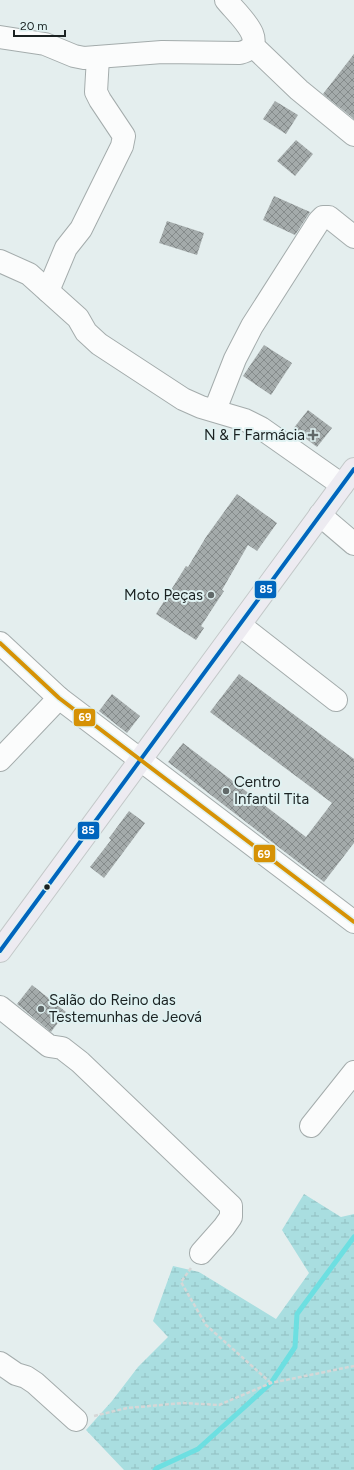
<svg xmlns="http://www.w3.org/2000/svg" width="354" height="1470" viewBox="0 0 354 1470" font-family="Figtree,sans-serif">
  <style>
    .wetland { fill: url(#wetland-marsh) }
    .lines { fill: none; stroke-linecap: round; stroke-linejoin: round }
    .stream { stroke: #6ddfe1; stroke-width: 5 }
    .building { fill: url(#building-cross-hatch) }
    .minor-casing { stroke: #a4acac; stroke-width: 24 }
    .major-casing { stroke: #c3c8c8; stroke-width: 24 }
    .path { stroke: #d5d7d7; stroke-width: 2.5; stroke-dasharray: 4 2; stroke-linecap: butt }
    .minor { stroke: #fbfcfc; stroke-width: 22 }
    .major { stroke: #edebf1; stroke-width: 22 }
    .bus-1-casing { stroke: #e0f2f2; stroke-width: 7 }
    .bus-2-casing { stroke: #e0f2f2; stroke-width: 7 }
    .bus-1 { stroke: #0065bd; stroke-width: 4 }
    .bus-2 { stroke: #d69205; stroke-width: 4 }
    .poi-dot { fill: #616969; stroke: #e0f2f2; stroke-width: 1.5 }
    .bus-dot { fill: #1b2222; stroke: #e0f2f2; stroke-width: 1.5 }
    .labels { text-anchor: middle; stroke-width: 4; stroke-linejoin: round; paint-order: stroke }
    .poi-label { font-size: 15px; fill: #1b2222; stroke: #e0f2f2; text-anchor: end }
    .line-badge { stroke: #e0f2f2; stroke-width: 1.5 }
    .badge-label { font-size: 11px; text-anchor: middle; font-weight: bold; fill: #fff }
  </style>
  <defs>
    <pattern id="wetland-marsh" width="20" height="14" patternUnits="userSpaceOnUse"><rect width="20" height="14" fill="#a9dee0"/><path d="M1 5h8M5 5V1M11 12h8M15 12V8" fill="none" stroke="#91bec0"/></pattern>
    <pattern id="building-cross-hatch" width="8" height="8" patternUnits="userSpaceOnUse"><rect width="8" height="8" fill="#a4abab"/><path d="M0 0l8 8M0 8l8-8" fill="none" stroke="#858b8b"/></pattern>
  </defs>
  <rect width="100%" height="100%" fill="#e4eeee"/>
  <path class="wetland" d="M304,1194L341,1217L354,1214V1470H124L86,1430L112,1401L138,1367L168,1337L153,1321L173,1266L199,1272L276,1319L309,1273L282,1230Z"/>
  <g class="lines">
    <path class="stream" d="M155,1470L157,1468L198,1449L271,1383L295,1347L297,1314L354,1237"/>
  </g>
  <g class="building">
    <path d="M354,54V119L323,94Z"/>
    <path d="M275,101L298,115L286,134L263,119Z"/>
    <path d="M296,140L313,154L295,176L277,161Z"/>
    <path d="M274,196L310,212L295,235L263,220Z"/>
    <path d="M167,221L204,233L197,255L159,243Z"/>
    <path d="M264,345L292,363L271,395L243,376Z"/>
    <path d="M308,410L332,428L317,447L293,429Z"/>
    <path d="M237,494L277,523L257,551L248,545L222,590L224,591L201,626L204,628L196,640L156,614L186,566L188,567L206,537Z"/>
    <path d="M239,674L354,759V843L324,882L168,762L183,743L306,837L332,803L210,712Z"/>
    <path d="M112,694L140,716L127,733L99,711Z"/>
    <path d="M129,811L145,823L104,878L90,867L111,840L109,838Z"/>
    <path d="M32,985L66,1012L51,1032L17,1004Z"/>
  </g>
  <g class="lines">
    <g class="minor-casing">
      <g id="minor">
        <path d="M0,37L45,44L74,56L84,58L162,52L240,53C273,44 237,14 226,0"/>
        <path d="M253,46L299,90L354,135"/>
        <path d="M0,261L29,274L78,318L86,332L99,344L183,399L201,407L245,420L261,428L342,485"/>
        <path d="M48,291L66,248L81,229L122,146L124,136L100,100L96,92L98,57"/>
        <path d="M215,410L235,359L252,326L319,221L323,217H329L354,237"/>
        <path d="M320,515L354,544"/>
        <path d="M240,625L336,700"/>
        <path d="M0,643L59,698L354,922"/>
        <path d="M0,760L59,698"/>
        <path d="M0,1007L49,1046L62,1048L80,1062L231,1206V1217L224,1227L201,1253"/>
        <path d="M311,1126L354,1072"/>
        <path d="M0,1363L16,1374L26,1377L35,1383L76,1420"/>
      </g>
    </g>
    <g class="major-casing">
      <path id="major" d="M0,951L354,469"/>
    </g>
    <g class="path">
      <path d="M191,1268L181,1282L206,1325L271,1383"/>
      <path d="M94,1416L127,1408L183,1403L219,1405L271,1383L354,1366"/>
    </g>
    <use href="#minor" class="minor"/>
    <use href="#major" class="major"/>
    <g class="bus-1-casing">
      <path id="bus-1" d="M0,951L354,469"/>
    </g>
    <g class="bus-2-casing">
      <path id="bus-2" d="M0,643L59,698L354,922"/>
    </g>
    <use href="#bus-1" class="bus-1"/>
    <use href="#bus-2" class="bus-2"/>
  </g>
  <g class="poi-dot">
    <path d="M311 429h4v4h4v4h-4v4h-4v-4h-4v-4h4z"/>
    <circle cx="211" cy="595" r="4"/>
    <circle cx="226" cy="791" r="4"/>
    <circle cx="41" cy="1009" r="4"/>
  </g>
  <circle class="bus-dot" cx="47" cy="887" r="3.5"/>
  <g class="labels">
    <g class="poi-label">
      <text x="305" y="440">N &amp; F Farmácia</text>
      <text x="203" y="600">Moto Peças</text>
      <text x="234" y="787" text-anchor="start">Centro<tspan x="234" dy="17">Infantil Tita</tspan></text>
      <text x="49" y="1005" text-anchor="start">Salão do Reino das<tspan x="49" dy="17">Testemunhas de Jeová</tspan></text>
    </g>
  </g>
  <g class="line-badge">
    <rect x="254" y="580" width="23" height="19" rx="4" fill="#0065bd"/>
    <rect x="73" y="708" width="23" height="19" rx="4" fill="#d69205"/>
    <rect x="77" y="821" width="23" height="19" rx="4" fill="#0065bd"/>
    <rect x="253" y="844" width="23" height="19" rx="4" fill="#d69205"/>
  </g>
  <g class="badge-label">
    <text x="266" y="593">85</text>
    <text x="85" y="721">69</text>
    <text x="88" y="834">85</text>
    <text x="264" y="858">69</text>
  </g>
  <path d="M14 30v6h51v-6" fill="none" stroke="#1b2222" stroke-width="2"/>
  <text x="20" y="30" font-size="12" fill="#1b2222" stroke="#e0f2f2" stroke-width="3" paint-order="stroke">20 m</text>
</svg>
